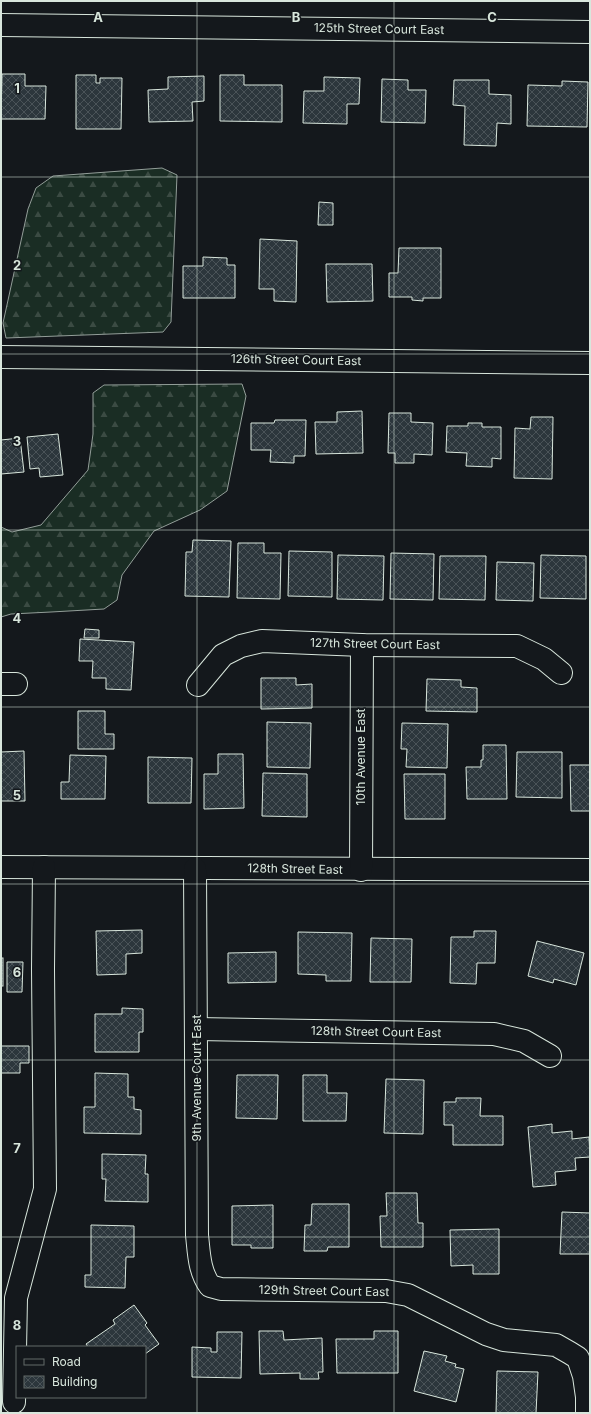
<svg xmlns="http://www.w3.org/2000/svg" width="591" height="1414" viewBox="0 0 591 1414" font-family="Inter,sans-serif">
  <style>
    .forest { fill: url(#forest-firs); stroke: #939e99 }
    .building { fill: url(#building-cross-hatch); stroke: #d8e6dc }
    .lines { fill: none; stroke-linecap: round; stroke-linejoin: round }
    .minor-casing { stroke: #d8e6dc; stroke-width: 24 }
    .minor { stroke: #14181c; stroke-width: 22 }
    .grid { fill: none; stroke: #d8e6dc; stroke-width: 1; stroke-opacity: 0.55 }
    .labels { text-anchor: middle; stroke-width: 3; stroke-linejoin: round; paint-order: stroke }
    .street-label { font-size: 12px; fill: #d8e6dc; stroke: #14181c }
    .grid-label { font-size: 13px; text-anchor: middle; font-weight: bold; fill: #d8e6dc; stroke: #14181c; stroke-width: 3; stroke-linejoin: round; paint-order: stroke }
  </style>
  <defs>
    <pattern id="forest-firs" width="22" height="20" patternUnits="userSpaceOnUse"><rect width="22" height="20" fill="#1a2d24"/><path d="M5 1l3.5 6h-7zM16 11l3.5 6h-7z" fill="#3b4b43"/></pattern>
    <pattern id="building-cross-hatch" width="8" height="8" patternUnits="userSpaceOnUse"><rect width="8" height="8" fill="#2c363c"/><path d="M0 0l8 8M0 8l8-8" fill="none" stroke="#4a5358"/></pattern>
  </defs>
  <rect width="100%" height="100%" fill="#14181c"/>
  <g class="forest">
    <path d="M162,168L177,175L171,322L163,332L6,338L3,323L28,209L36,188L53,176Z"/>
    <path d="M242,384L246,396L227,491L200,510L154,531L122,575L117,600L104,609L51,612L11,614L1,617V527L12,532L41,525L88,470L93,434V393L104,385Z"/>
  </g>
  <g class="building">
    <path d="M2,74H25V86H46L45,119H1Z"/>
    <path d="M76,75H96V83H100V78H122L121,129H76Z"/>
    <path d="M220,75H244V85H282V122L220,121Z"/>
    <path d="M204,76V101L192,102L193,121L149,122L148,90L168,89V77Z"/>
    <path d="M324,77L360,78L359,104H347V124L303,123L304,91H324Z"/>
    <path d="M382,79L408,80V90H426L425,123L381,122Z"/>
    <path d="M454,80H489V94L511,95V124L497,123L496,146L464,145L465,106L453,105Z"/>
    <path d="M562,81L588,82L587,127L527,126L528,85L562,86Z"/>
    <path d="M319,202L333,203V225H318Z"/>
    <path d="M260,239L297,241L296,302L274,301V289H259Z"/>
    <path d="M399,248H441V298H423V301L412,300V297H389V273H398Z"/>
    <path d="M203,257L227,258V265H235V298H183V266H203Z"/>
    <path d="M326,264H372L373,301L327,302Z"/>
    <path d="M362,411L363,453L316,454L315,422H337V412Z"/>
    <path d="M389,413H411V422L433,423L432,455L414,454V463H395V453H388Z"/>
    <path d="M531,417H553L552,479L514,478L515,428L530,429Z"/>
    <path d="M275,420H306L305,456H294V463L270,462L271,450H251V423H274Z"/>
    <path d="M468,423H482V427H501V459L492,458V467L466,466L467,453L446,452L447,426H468Z"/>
    <path d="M58,434L63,475L40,477L39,468L30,469L27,437Z"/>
    <path d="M20,438L24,472L1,474V440Z"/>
    <path d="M193,540L231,541L229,597L185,596L186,552H192Z"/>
    <path d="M238,543H264V553H281L280,599L237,598Z"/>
    <path d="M289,551L332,552V597L288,596Z"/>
    <path d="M391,553L434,554L433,600L390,599Z"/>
    <path d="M338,555L384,556L383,600L337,599Z"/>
    <path d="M541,555L586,556V599L540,598Z"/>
    <path d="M440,556H486L485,600L439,599Z"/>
    <path d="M497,562L534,563L533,601L496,600Z"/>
    <path d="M85,629L99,630V638H84Z"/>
    <path d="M80,639L134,642L131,690L106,689V678H92L93,661H79Z"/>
    <path d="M261,678H296V685L312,684V708L261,709Z"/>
    <path d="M427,679L461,680V687L477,688V712L426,711Z"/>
    <path d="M78,711H105V734H114V749H78Z"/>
    <path d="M267,722L311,723L310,768L267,767Z"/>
    <path d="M402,723L448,724L447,768L406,767L407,749H401Z"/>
    <path d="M483,745H506L507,799H467L466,767H481V760H483Z"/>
    <path d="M24,751L25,801H1V752Z"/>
    <path d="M517,752H562V798L516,797Z"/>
    <path d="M218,754H243L244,808L204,809V774H218Z"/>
    <path d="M70,755L106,756L105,799H61V782H69Z"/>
    <path d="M148,757L192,758L191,803H148Z"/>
    <path d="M570,765H590V811H571Z"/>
    <path d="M263,773L307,774V817L262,816Z"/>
    <path d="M404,774H445V819H405Z"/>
    <path d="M142,930V953L126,954V974L97,975L96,931Z"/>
    <path d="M474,931H496L495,963H477L476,984L450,983L451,937H474Z"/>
    <path d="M298,932L352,933L351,981H326V975L298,974Z"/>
    <path d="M371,938L412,939L411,982H370Z"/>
    <path d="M537,941L584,953L576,985L554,979L553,983L528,976Z"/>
    <path d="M276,952V982L228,983V953Z"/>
    <rect x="1" y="958" width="2" height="28"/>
    <path d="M7,962H23L22,992H7Z"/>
    <path d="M122,1008L143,1009V1032H139V1052H95V1014H122Z"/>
    <path d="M1,1046H29V1063H20V1073H1Z"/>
    <path d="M95,1073L128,1074V1097H134V1109L141,1110V1134L84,1133V1107H95Z"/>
    <path d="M237,1075H278L277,1119L236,1118Z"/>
    <path d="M303,1075H327V1093H347L346,1121H303Z"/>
    <path d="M386,1079L424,1080L423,1134L384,1133Z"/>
    <path d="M456,1098H481L480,1116H503V1145H453V1125H444V1102H456Z"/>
    <path d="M552,1124V1133L572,1131V1139L589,1137L590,1157L575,1158L576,1170L555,1172L556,1185L533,1187L528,1127Z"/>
    <path d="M102,1154L146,1155L145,1174H148V1202L105,1201L106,1179H102Z"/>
    <path d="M386,1193H417L418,1223H423V1247H381L380,1216H387Z"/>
    <path d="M312,1204H349V1247H328L327,1251H304L305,1225H311Z"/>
    <path d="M273,1205V1248H251V1245H232V1206Z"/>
    <path d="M562,1212L590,1213V1254H560Z"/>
    <path d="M91,1225L134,1226V1257H126L125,1288L85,1287V1275H91Z"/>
    <path d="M499,1229V1274H473V1265L451,1266L450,1230Z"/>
    <path d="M134,1305L147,1323L145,1325L159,1344L145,1354V1347H88L86,1344L115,1324L113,1320Z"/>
    <path d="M259,1331H283L284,1340L322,1338L323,1372H318L319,1379H300V1373L260,1374Z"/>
    <path d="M374,1331H398V1373H337L336,1339H374Z"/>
    <path d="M217,1332H242L241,1378L192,1377V1347L211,1348V1352H217Z"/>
    <path d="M424,1351L447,1356L445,1361L456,1364L455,1367L464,1369L456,1402L414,1391Z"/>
    <path d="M497,1371L538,1372L536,1413H496Z"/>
  </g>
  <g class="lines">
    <g class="minor-casing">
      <g id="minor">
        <path d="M1,25L590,32"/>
        <path d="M1,357L590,363"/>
        <path d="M1,684H16"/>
        <path d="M198,685L223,655L241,646L262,641L362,645L517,646L544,659L561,673"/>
        <path d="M1,867L590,870"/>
        <path d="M195,869L197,1235C199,1253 199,1271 210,1286L221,1289L386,1291L408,1295L486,1334L504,1340L556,1345L570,1353L578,1358L584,1376L587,1397V1413"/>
        <path d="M361,870L362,645"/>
        <path d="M197,1029L494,1034L524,1041L550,1056"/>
        <path d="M14,1402L16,1298L45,1189L43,969L44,867"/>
      </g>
    </g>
    <use href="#minor" class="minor"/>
  </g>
  <path class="grid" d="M197,1V1413M394,1V1413M1,177H590M1,354H590M1,530H590M1,707H590M1,884H590M1,1060H590M1,1237H590"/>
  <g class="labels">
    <g class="street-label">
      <text transform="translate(379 29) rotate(1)" y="4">125th Street Court East</text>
      <text transform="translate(296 360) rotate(1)" y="4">126th Street Court East</text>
      <text transform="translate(375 644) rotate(1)" y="4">127th Street Court East</text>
      <text transform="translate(361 757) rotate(-90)" y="4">10th Avenue East</text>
      <text transform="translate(295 869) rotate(1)" y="4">128th Street East</text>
      <text transform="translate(376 1032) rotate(1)" y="4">128th Street Court East</text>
      <text transform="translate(197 1078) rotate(-90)" y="4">9th Avenue Court East</text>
      <text transform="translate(324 1291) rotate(1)" y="4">129th Street Court East</text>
    </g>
  </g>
  <g class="grid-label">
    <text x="98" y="22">A</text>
    <text x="296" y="22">B</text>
    <text x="492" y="22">C</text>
    <text x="17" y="93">1</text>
    <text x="17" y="270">2</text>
    <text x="17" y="446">3</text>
    <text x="17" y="623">4</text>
    <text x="17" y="800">5</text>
    <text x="17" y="977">6</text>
    <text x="17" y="1153">7</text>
    <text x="17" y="1330">8</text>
  </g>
  <rect width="591" height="1414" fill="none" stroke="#d8e6dc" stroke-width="4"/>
  <rect x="16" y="1346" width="130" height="52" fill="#14181c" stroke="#626a69"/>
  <rect x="24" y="1359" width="20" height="6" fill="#14181c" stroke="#626a69"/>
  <text x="52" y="1366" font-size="12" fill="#d8e6dc">Road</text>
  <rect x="24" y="1376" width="20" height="12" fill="url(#building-cross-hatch)" stroke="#626a69"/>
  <text x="52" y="1386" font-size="12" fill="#d8e6dc">Building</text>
</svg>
